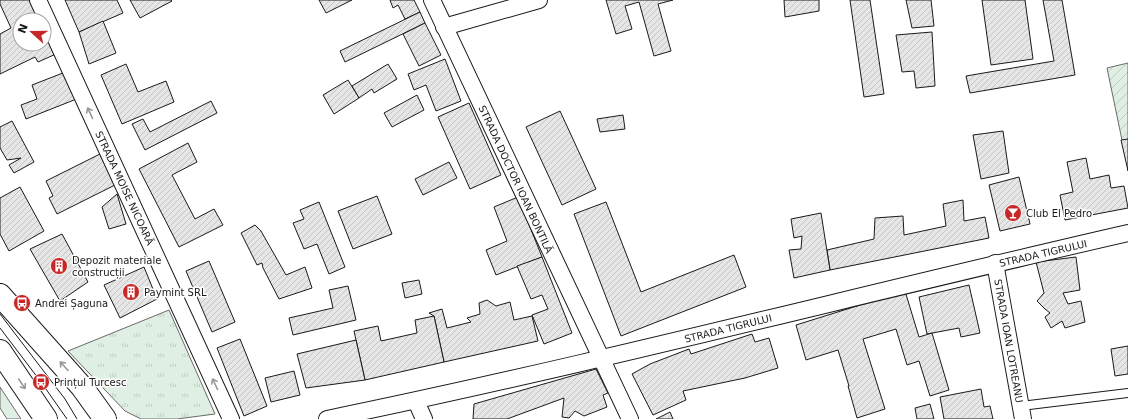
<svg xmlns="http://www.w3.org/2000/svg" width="1128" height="419" viewBox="0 0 1128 419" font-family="'DejaVu Sans',sans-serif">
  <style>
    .grass { fill: url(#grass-tufts); stroke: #6a6a6a }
    .park { fill: #e0efe3; stroke: #6a6a6a }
    .garden { fill: url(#garden-furrows); stroke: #6a6a6a }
    .building { fill: url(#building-hatch); stroke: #1a1a1a }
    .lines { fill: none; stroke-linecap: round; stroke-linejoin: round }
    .service-casing { stroke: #1a1a1a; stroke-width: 10 }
    .minor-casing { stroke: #1a1a1a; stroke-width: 18 }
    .primary-casing { stroke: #1a1a1a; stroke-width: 24 }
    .service { stroke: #fff; stroke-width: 8 }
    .minor { stroke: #fff; stroke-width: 16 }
    .primary { stroke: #fff; stroke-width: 22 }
    .tram { stroke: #1a1a1a; stroke-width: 1 }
    .oneway { stroke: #989898 }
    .labels { text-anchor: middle; stroke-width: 3; stroke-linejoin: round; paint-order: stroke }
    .street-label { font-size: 10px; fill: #1a1a1a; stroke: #fff }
    .poi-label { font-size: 10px; fill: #1a1a1a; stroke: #fff; text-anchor: start }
  </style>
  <defs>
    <pattern id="grass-tufts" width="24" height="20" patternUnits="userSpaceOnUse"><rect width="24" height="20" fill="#e0efe3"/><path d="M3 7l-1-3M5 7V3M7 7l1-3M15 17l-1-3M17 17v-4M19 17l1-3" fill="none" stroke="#c0ccc2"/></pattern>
    <pattern id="garden-furrows" width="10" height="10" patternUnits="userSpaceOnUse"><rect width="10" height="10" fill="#e0efe3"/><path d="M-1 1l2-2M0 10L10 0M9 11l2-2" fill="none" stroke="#c0ccc2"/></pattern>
    <pattern id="building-hatch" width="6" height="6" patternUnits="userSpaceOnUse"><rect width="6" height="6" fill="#e6e6e6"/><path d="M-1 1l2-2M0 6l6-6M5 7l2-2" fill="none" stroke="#c5c5c5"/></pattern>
  </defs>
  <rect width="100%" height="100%" fill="#fff"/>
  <path class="grass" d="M169,310L215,414L177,419H141L125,411L68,351Z"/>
  <path class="park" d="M0,387L21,419H7L0,408Z"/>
  <path class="garden" d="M1128,63V169L1107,68Z"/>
  <g class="building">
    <path d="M0,0H30L40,20H20V44H44V30L56,54L38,62L35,57L0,74V34L11,28L0,4Z"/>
    <path d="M65,0H117L123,13L79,32Z"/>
    <path d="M130,0H171L172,1L140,18Z"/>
    <path d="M319,0H352L326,13Z"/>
    <path d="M390,0H414L420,12L405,19L398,5L393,8Z"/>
    <path d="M606,0H673L658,4L671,51L654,56L639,2L625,6L632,29L616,34Z"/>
    <path d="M784,0H819V11L785,17Z"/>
    <path d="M850,0H870L884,94L864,97Z"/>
    <path d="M906,0H931L934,26L912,28Z"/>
    <path d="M982,0H1025L1033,59L991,65Z"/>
    <path d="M1043,0H1062L1075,75L970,93L966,76L1054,61Z"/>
    <path d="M420,12L425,23L345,62L340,51Z"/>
    <path d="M103,21L116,53L89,64L79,32Z"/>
    <path d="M425,23L441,55L419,66L403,34Z"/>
    <path d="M932,32L935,86L916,88L914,71L902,72L896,35Z"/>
    <path d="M445,59L461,101L436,111L426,85L414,90L408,74Z"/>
    <path d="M126,64L138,92L166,81L174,102L122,124L101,75Z"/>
    <path d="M388,64L397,79L374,93L372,89L359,98L352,86Z"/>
    <path d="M68,71L79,98L26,119L21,105L37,99L32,85Z"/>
    <path d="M348,80L359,98L334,114L323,95Z"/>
    <path d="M417,95L424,110L392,127L384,113Z"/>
    <path d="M211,101L217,113L145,150L132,124L143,119L150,132Z"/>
    <path d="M469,103L501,175L470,189L438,117Z"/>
    <path d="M560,111L596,189L562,205L526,127Z"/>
    <path d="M623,115L625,129L600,132L597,119Z"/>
    <path d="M12,121L34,162L14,173L9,165L21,158L7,160L0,148V127Z"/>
    <path d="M1003,131L1009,173L981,179L973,135Z"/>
    <path d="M1128,139V171L1121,140Z"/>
    <path d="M188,143L197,162L172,175L195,219L214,209L223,225L179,247L139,169Z"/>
    <path d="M100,154L115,185L57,214L49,198L53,196L46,181Z"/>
    <path d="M1086,158L1090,179L1109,175L1111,188L1124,186L1128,208L1065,220L1060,195L1073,192L1067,162Z"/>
    <path d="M449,162L457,178L423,195L415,179Z"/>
    <path d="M1019,177L1030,224L1000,231L989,185Z"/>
    <path d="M20,187L44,231L9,251L0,234V198Z"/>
    <path d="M117,194L126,224L109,229L102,207Z"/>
    <path d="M377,196L392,234L353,249L338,211Z"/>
    <path d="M518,197L542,257L496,275L486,250L507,241L494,207Z"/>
    <path d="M963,200L964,221L985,217L989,238L830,270L827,250L874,239L875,218L903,216L904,235L946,226L943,204Z"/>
    <path d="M319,202L345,267L329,274L317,244L304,249L293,223L304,219L300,210Z"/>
    <path d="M606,202L641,292L734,255L746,287L621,336L574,214Z"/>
    <path d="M821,213L830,270L794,278L789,250L801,249L802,236L794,238L791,219Z"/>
    <path d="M255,225L261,231L286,275L305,267L312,288L279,299L263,268L262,263L257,265L241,233Z"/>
    <path d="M62,234L88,282L60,301L30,249Z"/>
    <path d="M542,257L572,333L544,344L532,315L548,309L542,295L531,299L517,266Z"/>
    <path d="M1076,257L1080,290L1063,293L1068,304L1081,301L1085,322L1065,328L1062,321L1051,328L1045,317L1050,313L1045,309L1037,301L1044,293L1036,262Z"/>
    <path d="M209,261L235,322L212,332L186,271Z"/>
    <path d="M144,267L157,299L120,318L104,285Z"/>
    <path d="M419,280L422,294L405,298L402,283Z"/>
    <path d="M969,285L980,333L961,337L959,328L927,334L919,297Z"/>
    <path d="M348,286L356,320L293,335L289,318L333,308L329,290Z"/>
    <path d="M905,291L919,337L932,333L949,390L930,396L919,361L907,365L896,329L863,339L885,409L857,418L848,386H849L838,350L806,360L796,325Z"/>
    <path d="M487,300L496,306L510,302L514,320L532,316L538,341L444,362L434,316L429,313L442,309L447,328L471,322L467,318L480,314L479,303Z"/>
    <path d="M434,316L444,362L365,380L354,331L378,326L381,341L417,333L415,320Z"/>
    <path d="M752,334L755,342L769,338L778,368L745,378L683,391L686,400L653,415L632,374L650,364L689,349L691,354Z"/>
    <path d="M240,339L267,406L244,416L217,348Z"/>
    <path d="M356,340L365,380L306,388L297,354Z"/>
    <path d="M1128,346V374L1115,376L1111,349Z"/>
    <path d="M596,369L608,393L603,395L607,407L584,416L575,411L569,418L562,417L564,398L507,419H473L474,404Z"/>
    <path d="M294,371L300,395L271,402L265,378Z"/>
    <path d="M981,389L984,407L990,406L993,419H944L940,397Z"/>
    <path d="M930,404L934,419H917L915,408Z"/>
    <path d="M670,412L673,419H656Z"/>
  </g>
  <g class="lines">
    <g class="service-casing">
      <path id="service" d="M1021,406L1128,393"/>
    </g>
    <g class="minor-casing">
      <g id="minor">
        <path d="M38,0L231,419"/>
        <path d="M432,0L630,419"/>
        <path d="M444,27L539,0"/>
        <path d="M995,263L1023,419"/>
        <path d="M416,401L424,419"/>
        <path d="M327,419C595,364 861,294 1128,233"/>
      </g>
    </g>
    <g class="primary-casing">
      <g id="primary">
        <path d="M0,295L82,387L105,419"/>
        <path d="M0,351L46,419"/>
      </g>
    </g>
    <use href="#service" class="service"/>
    <use href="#minor" class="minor"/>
    <use href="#primary" class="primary"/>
    <g class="tram">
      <path d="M0,314L65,399L77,419"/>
      <path d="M0,328L41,382L67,419"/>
    </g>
  </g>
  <defs><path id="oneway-shaft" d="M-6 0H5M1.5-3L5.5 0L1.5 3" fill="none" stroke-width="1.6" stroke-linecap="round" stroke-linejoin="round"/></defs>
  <g class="oneway">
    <use href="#oneway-shaft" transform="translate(90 113) rotate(-115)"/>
    <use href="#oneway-shaft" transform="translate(64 366) rotate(-132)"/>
    <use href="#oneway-shaft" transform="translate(22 384) rotate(56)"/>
    <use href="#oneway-shaft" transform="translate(215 384) rotate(-115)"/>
  </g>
  <defs>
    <g id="bar-disc" transform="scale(0.9)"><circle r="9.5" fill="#c62828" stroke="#fff"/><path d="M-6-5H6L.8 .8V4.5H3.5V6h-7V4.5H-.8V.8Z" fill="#fff"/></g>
    <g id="building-disc" transform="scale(0.9)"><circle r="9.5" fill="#c62828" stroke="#fff"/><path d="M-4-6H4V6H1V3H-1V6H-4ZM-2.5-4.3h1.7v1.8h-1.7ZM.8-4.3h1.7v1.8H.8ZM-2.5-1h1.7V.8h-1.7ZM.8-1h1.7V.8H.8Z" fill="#fff"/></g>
    <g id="bus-disc" transform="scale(0.9)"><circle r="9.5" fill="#c62828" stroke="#fff"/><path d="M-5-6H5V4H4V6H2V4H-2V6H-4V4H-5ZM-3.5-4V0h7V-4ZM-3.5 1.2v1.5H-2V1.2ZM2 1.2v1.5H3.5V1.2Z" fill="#fff"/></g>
  </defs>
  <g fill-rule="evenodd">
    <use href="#bar-disc" x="1013" y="213"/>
    <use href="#building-disc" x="59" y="266"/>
    <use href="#building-disc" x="131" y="292"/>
    <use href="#bus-disc" x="22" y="303"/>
    <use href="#bus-disc" x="41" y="382"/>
  </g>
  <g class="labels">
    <g class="street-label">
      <text transform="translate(516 179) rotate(65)" y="4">STRADA DOCTOR IOAN BONTILĂ</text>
      <text transform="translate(125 188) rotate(65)" y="4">STRADA MOISE NICOARĂ</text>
      <text transform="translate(1043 253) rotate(-13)" y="4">STRADA TIGRULUI</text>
      <text transform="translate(728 328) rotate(-14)" y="4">STRADA TIGRULUI</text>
      <text transform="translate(1009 341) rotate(80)" y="4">STRADA IOAN LOTREANU</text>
    </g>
    <g class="poi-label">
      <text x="1026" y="217">Club El Pedro</text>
      <text x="72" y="264">Depozit materiale<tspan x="72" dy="12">construcții</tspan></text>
      <text x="144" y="296">Paymint SRL</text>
      <text x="35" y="307">Andrei Șaguna</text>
      <text x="54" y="386">Prințul Turcesc</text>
    </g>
  </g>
  <g transform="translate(32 32) rotate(291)"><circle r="19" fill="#ffffff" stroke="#a3a3a3"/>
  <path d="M0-3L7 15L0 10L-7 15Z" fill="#c62828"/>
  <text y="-6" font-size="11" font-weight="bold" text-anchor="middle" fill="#1a1a1a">N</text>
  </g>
</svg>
